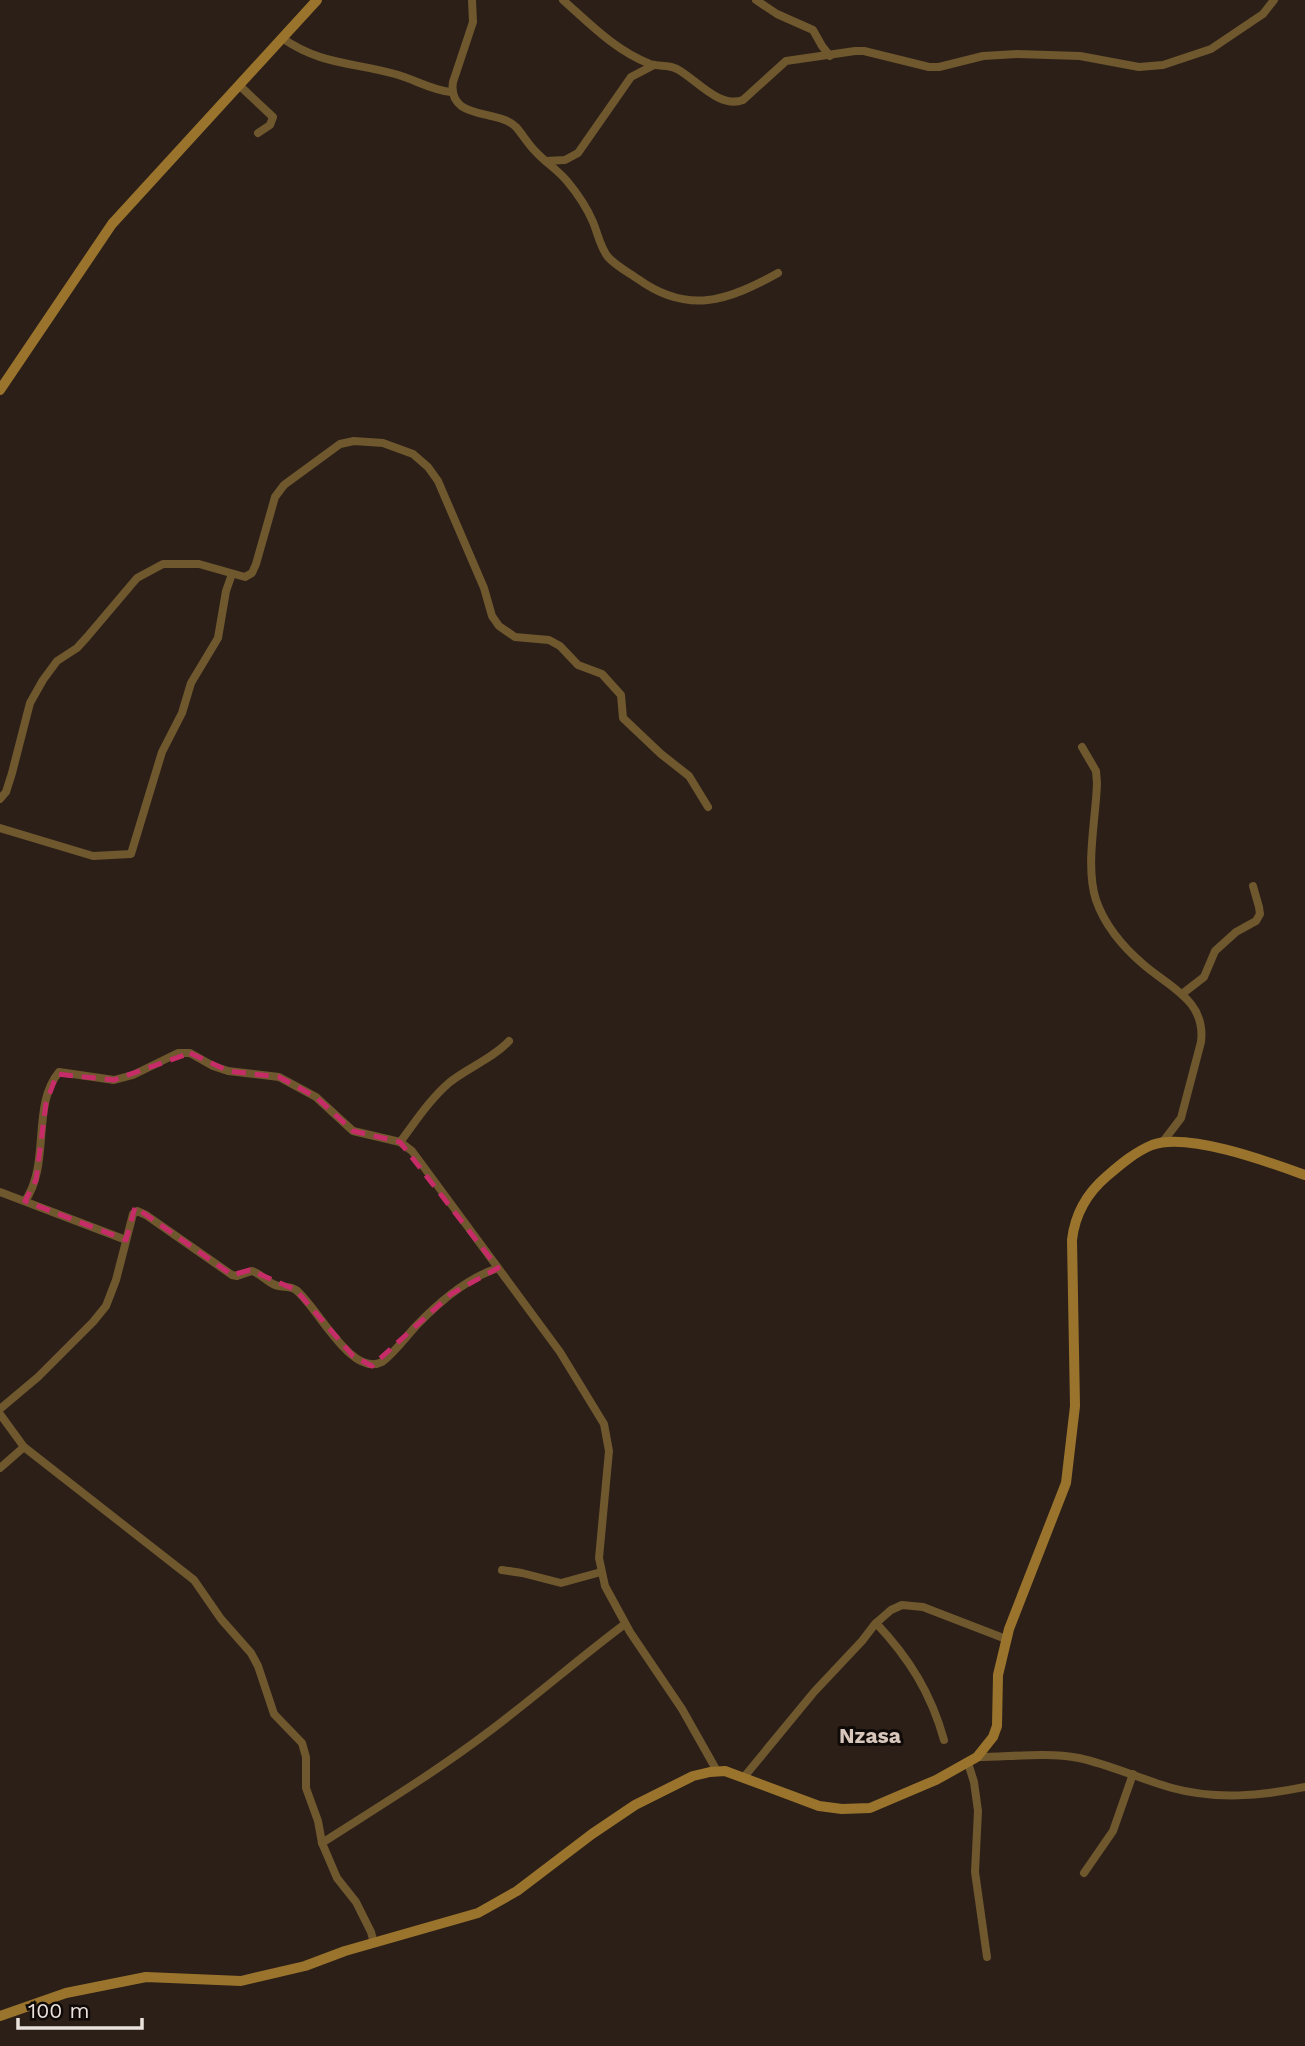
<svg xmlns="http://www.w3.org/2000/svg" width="1305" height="2046" viewBox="0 0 1305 2046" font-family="'Work Sans',sans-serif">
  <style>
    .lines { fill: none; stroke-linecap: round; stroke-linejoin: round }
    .street { stroke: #6f572e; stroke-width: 8 }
    .secondary { stroke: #9a742d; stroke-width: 10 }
    .marked { fill: none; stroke: #c62c68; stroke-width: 5; stroke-dasharray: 14 9; stroke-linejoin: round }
    .labels { text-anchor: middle; stroke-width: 6; stroke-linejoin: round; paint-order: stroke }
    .quarter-label { font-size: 21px; font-weight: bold; fill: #d6c6bc; stroke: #0f0a07 }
  </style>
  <rect width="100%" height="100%" fill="#2b1f18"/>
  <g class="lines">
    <g class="street">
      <path d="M472,0L473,22L453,82C447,121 499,109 516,127C523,135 528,144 536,152C545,162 558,170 567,181C577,193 587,208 593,222C598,234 600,247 608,257C616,266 628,272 638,279C688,315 728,301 778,273"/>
      <path d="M563,0C590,24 616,51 650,64C659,67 669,64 677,69C696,79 719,109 743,100L786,61L855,51H864L929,67H939L983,56L1017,54L1080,56L1139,67L1163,65L1211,49L1263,14L1274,0"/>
      <path d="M756,0L777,14L813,30L822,46L830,56"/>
      <path d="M282,38C321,65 352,62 395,74C414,79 431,90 451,92"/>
      <path d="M240,86L273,117L270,125L258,133"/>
      <path d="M546,161L565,160L578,153L631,77L654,65"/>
      <path d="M1082,747L1096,771L1097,783C1096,819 1085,866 1096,900C1105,926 1124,948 1144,965C1171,988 1206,1001 1201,1042L1181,1118L1162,1143"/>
      <path d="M0,799L6,792L12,773L30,703L43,680L57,661L77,648L87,637L137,578L163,564H199L245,577L252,573L256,564L275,497L284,485L340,444L354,441L383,443L413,454L428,467L438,481L484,588L492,616L499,626L515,637L549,640L560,646L578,665L602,674L621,695L623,718L661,754L689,776L708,807"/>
      <path d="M0,828L93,856L131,854L162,752L182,713L191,683L218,638L226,591L232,574"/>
      <path d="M1182,994L1204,977L1215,951L1236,932L1256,921L1260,914L1259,907L1253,886"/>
      <path d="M400,1142C416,1121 430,1099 450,1082C469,1067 492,1059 509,1041"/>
      <path d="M0,1192L126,1240"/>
      <path d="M25,1201C51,1164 31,1105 59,1072L114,1080L133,1075L178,1053H190L213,1066L228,1071L279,1077L316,1097L353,1131L400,1142L412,1151L560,1352L604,1424L609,1451L599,1558L605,1586L630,1632L682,1709L717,1771"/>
      <path d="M0,1409L38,1377L93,1322L106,1306L116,1280L133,1214L137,1211L146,1215L232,1275L237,1276L252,1271C261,1274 266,1281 275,1285C282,1288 289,1285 296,1290C317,1306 351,1378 382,1362C395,1352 405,1338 416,1326C439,1302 467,1278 498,1268"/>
      <path d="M0,1414L24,1447L194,1580L221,1619L251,1653L258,1666L274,1714L302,1743L306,1757V1788L318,1821L322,1843L337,1878L356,1902L371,1932L374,1943"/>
      <path d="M0,1468L24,1447"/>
      <path d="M502,1570L522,1573L561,1583L601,1572"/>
      <path d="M876,1623C909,1658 931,1693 944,1740"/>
      <path d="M977,1757C1010,1757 1046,1752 1079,1758C1111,1765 1140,1779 1172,1788C1216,1800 1261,1796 1305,1787"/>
      <path d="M968,1763L974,1782L978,1811L975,1872L987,1957"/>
      <path d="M744,1777L814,1692L862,1641L875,1624L891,1610L902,1605L923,1607L1006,1639"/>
      <path d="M322,1843C378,1807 434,1773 487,1733C534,1698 578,1659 625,1624"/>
      <path d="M1084,1873L1113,1831L1133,1774"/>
    </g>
    <g class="secondary">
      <path d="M0,390L112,224L317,0"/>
      <path d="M0,2016L66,1993L146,1977L241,1981L305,1966L345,1951L478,1913L517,1891L592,1834L635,1805L693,1776L710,1772L725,1771L819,1806L842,1809L870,1808L936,1780L977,1757L993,1737L997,1726L998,1675L1009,1629L1066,1483L1075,1406L1072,1240C1075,1213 1087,1193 1107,1176C1121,1164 1135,1152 1152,1145C1188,1132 1269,1162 1305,1175"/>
    </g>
  </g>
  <path class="marked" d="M190,1053L228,1071L279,1077L316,1097L353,1131L400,1142L498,1268L451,1294L372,1366L353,1356L296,1290L250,1270L232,1275L135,1207L126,1240L25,1201L36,1180L46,1103L57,1074L114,1080Z"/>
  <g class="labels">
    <g class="quarter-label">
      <text x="870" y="1743">Nzasa</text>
    </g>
  </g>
  <path d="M18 2018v10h124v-10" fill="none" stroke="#eae2dc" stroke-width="3.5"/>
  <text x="28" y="2018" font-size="21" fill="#eae2dc" stroke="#0f0a07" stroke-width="5" paint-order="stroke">100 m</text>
</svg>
